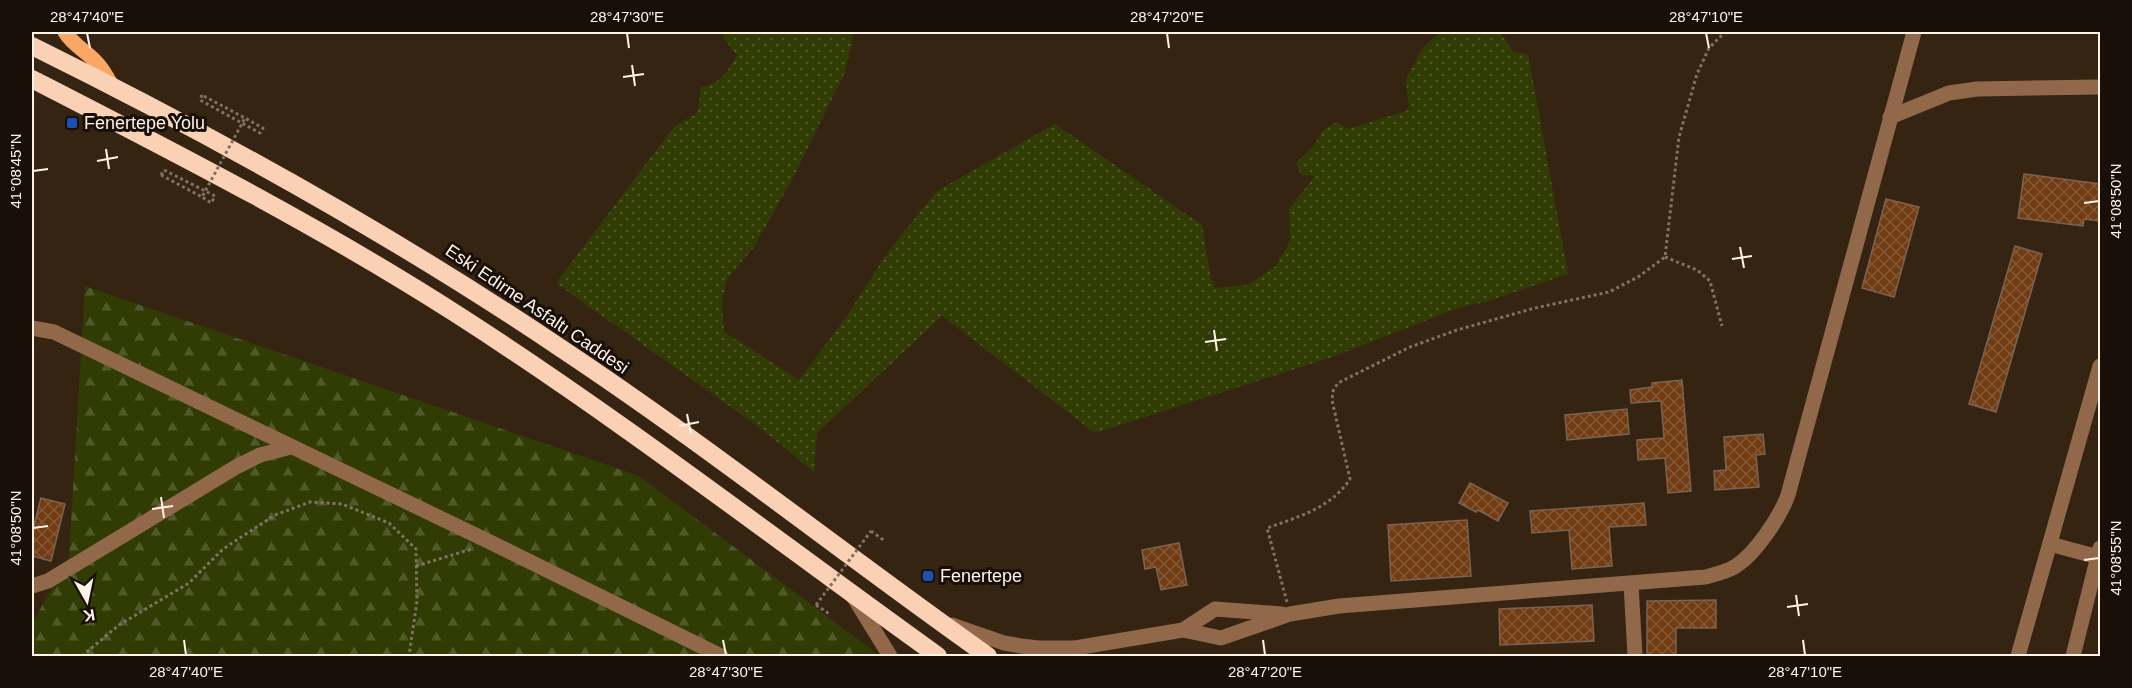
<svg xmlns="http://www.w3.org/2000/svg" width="2132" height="688" viewBox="0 0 2132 688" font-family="Arial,sans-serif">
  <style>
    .grass { fill: url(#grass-dots) }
    .forest { fill: url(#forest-firs) }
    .building { fill: url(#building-cross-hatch); stroke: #7b6253; stroke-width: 1.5 }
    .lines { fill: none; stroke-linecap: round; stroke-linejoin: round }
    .path { stroke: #817162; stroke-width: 3; stroke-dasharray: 3 3; stroke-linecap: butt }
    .minor { stroke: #91694a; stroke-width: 15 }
    .major { stroke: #faa766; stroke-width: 15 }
    .highway { stroke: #fad1b4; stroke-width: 18 }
    .path-bridge { stroke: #817162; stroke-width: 3; stroke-dasharray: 3 3; stroke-linecap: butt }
    .ticks { fill: none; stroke: #fff2e7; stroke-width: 2 }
    .transit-dot { fill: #1a4fb4; stroke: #180f08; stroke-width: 2 }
    .labels { text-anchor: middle; stroke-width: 6; stroke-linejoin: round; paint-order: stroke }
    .poi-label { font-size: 18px; fill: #fff2e7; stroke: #180f08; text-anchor: start }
    .street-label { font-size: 18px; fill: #fff2e7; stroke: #180f08 }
    .neatline { fill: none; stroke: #fff2e7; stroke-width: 2 }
    .ticks-label { font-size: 15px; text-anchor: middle; fill: #fff2e7 }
  </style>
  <defs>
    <pattern id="grass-dots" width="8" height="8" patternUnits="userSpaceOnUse" patternTransform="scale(1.5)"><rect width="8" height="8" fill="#303c04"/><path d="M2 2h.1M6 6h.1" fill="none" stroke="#4f5929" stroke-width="1.8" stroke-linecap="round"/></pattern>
    <pattern id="forest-firs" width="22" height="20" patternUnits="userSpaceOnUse" patternTransform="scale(1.5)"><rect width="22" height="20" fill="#303c04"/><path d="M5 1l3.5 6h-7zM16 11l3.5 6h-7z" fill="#4f5929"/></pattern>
    <pattern id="building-cross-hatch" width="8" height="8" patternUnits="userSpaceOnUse" patternTransform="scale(1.5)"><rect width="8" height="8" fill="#713c13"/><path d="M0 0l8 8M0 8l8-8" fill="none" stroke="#865935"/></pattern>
  </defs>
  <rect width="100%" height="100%" fill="#362413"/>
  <path class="grass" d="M723,32H854L845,72L794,176L754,247L727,279L722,302L724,332L799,380L845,319L887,253L937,191L1055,124L1202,225L1210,274L1215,288L1248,285L1276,266L1290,241L1289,209L1315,176L1301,175L1296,163L1314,146L1323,130L1337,122L1348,129L1409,110L1406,79L1422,49L1440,32H1500L1513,52L1528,54L1568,274L1489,301L1458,308L1332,357L1095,433L942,316L817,433L814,472L759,427L556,283L673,128L698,112L701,87C720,84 728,72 737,55L724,39Z"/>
  <path class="forest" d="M85,286L639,476L876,653L873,656H32V624L69,557Z"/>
  <g class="building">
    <path d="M2024,174L2100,184V221L2084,219L2083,226L2018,218Z"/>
    <path d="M1886,199L1919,207L1894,297L1862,288Z"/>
    <path d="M2015,246L2042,254L1996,412L1969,404Z"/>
    <path d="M1682,380L1691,491L1668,493L1665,458L1638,460L1637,440L1664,438L1661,401L1631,403L1630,390L1652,387V383Z"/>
    <path d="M1627,409L1629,434L1567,440L1565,415Z"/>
    <path d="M1763,434L1765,454L1756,455L1759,487L1715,490L1714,471L1726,470L1724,437Z"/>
    <path d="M1470,483L1508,503L1498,521L1478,510L1476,512L1459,503Z"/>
    <path d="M41,498L65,504L51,561L32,556V533Z"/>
    <path d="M1644,503L1646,525L1609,527L1612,566L1572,569L1569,530L1532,533L1530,511Z"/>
    <path d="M1467,520L1471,576L1391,581L1388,525Z"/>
    <path d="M1179,543L1187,585L1161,590L1156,567L1145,569L1142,550Z"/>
    <path d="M1716,600V628H1676V657H1647V601Z"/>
    <path d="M1592,605L1594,641L1500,645L1499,609Z"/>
  </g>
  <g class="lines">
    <g class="path">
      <path d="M202,95L200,100L260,133L263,128L245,118"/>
      <path d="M161,175L164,170L215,196L211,203L202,197"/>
      <path d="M1665,257L1697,270L1710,281L1722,326"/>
      <path d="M871,531L885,541"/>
      <path d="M416,566L472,549"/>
      <path d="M1287,602L1267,528C1298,517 1331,508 1350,479L1332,400L1333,391L1338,383L1410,347L1457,330L1535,308L1609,292L1638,277L1665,257L1679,137L1697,74L1709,48L1725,32"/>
      <path d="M816,605L831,615"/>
      <path d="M82,656L119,625L189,583L223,549L275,515L310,502L342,504L389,523L416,549L417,601L409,656"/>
    </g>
    <g class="minor">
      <path d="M1890,117L1949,93L1977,89L2100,87"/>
      <path d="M32,328L54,332L492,543L721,656"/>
      <path d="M2050,544L2098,557"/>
      <path d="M1631,584L1635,656"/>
      <path d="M32,586L48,581L236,467L260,455L291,447"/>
      <path d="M853,596L890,656"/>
      <path d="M952,625L1004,643L1021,646L1038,648H1075L1183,630L1221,638L1290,614L1339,606L1705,577C1716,574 1727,572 1736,566C1756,553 1780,517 1788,495L1914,32"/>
      <path d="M1183,630L1215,609L1282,614"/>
      <path d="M2018,656L2100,366"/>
      <path d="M2073,656L2100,548"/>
    </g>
    <path class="major" d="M65,32C73,45 86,51 96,62C103,69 107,77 112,86"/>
    <g class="highway">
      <path d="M32,46C214,136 393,235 562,349C708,446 845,555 988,656"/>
      <path d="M32,79C176,153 321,227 458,315C623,421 779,542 938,656"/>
    </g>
    <g class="path-bridge">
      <path d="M161,175L202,197L245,118L202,95"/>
      <path d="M816,605L871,531"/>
    </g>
  </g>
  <path class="ticks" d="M87,33L90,48M627,33L629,48M1167,33L1169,48M1706,33L1709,48M632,65L635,86M623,77L644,74M106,149L109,169M97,161L118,157M33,171L48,169M2084,203L2099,201M1740,247L1744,268M1732,259L1752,256M1214,330L1217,351M1205,342L1226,339M687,414L691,434M679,426L699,422M161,497L164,518M152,509L173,506M33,528L48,526M2084,560L2099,558M1796,595L1799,616M1787,607L1808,604M184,640L186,655M723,640L726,655M1263,640L1265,655M1803,640L1805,655"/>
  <g class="transit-dot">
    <rect x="66" y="117" width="12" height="12" rx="3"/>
    <rect x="922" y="570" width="12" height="12" rx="3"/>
  </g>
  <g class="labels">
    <g class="poi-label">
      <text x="84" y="129">Fenertepe Yolu</text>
      <text x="940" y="582">Fenertepe</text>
    </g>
    <g class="street-label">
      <text transform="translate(537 309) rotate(34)" y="6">Eski Edirne Asfaltı Caddesi</text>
    </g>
  </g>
  <rect width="2132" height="688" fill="none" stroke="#180f08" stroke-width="66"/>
  <g transform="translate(87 601) rotate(171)" stroke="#180f08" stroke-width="4.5" paint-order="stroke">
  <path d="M0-4.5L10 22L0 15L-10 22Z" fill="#fff2e7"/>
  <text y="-9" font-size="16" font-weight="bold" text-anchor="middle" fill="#fff2e7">K</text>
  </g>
  <rect x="33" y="33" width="2066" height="622" class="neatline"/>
  <g class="ticks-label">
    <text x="87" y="22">28°47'40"E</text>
    <text x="627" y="22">28°47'30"E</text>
    <text x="1167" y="22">28°47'20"E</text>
    <text x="1706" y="22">28°47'10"E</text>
    <text transform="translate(16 171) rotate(-90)" y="5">41°08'45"N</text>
    <text transform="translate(2116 201) rotate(-90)" y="5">41°08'50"N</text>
    <text transform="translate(16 528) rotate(-90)" y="5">41°08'50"N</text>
    <text transform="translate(2116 558) rotate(-90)" y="5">41°08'55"N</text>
    <text x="186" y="677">28°47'40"E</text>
    <text x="726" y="677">28°47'30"E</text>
    <text x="1265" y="677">28°47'20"E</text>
    <text x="1805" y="677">28°47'10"E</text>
  </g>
</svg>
